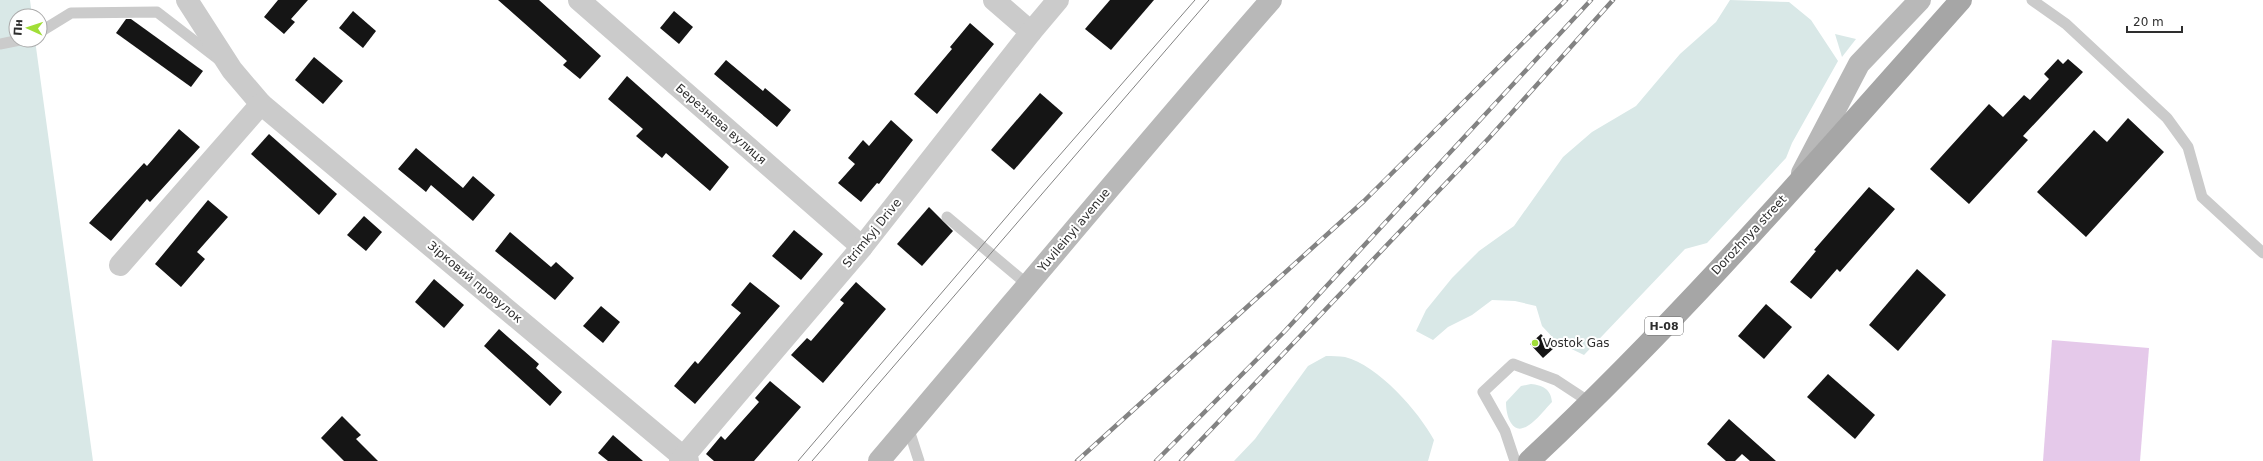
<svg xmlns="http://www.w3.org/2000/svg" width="2263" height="461" viewBox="0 0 2263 461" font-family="'DejaVu Sans',sans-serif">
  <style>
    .green { fill: #d9e8e7 }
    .water { fill: #e5c9ea }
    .building { fill: #151515 }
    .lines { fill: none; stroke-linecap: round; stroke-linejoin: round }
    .service { stroke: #cbcbcb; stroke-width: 11 }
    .minor { stroke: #cbcbcb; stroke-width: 22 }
    .secondary { stroke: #b8b8b8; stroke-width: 22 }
    .primary { stroke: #a6a6a6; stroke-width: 22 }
    .tram { stroke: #838383; stroke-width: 1 }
    .rail-casing { stroke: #838383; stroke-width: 4.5 }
    .rail { stroke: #fff; stroke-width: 3; stroke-dasharray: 9; stroke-linecap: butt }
    .poi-dot { fill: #a1de37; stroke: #fff; stroke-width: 1.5 }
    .labels { text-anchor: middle; stroke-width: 4; stroke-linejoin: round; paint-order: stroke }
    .shield { fill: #fff; stroke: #6d6d6d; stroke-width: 1 }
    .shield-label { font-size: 11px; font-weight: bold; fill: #2e2e2e }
    .street-label { font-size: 12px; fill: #2e2e2e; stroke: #fff }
    .poi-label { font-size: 12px; fill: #2e2e2e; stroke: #fff; text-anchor: start }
  </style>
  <rect width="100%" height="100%" fill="#fff"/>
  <g class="green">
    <path d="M0,0H30L32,16H16V40H35L93,461H0Z"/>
    <path d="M1730,0L1789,2L1811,20L1838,61L1792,143L1786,158L1707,243L1685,249L1584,355L1557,342L1542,326L1536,306L1515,301L1492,300L1472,315L1448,327L1433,340L1416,331L1426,310L1452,278L1479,251L1514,226L1563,157L1592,132L1636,106L1680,54L1716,22Z"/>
    <path d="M1835,34L1856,39L1842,57Z"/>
    <path d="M1326,356C1332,356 1339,356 1345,357C1378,365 1419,412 1434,440L1428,461H1234L1255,439L1308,366Z"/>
    <path d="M1531,384C1542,385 1551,389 1552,402C1543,411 1522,441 1511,423C1507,417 1506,408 1506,402L1521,386Z"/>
  </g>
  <path class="water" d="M2052,340L2149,348L2140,461H2043Z"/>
  <g class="building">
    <path d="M278,0H308L291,19L295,22L284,34L264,17Z"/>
    <path d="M498,0H539L601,56L580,79L563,65L567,61Z"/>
    <path d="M1110,0H1154L1111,50L1085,29Z"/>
    <path d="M353,11L376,31L363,48L339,28Z"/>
    <path d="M674,11L693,27L679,44L660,28Z"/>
    <path d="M126,19H131L203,71L191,87L116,33Z"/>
    <path d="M970,23L994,44L937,114L914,94L952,49L950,47Z"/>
    <path d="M314,57L343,81L323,104L295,80Z"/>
    <path d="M2058,59L2063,64L2068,59L2083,72L2023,136L2028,140L1969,204L1930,169L1989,104L2003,117L2024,95L2030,100L2049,79L2044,74Z"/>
    <path d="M726,60L763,91L765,88L791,110L777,127L714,74Z"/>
    <path d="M627,76L729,167L710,191L666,153L662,158L636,136L643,129L608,99Z"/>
    <path d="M1040,93L1063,113L1014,170L991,150Z"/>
    <path d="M2128,118L2164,152L2086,237L2037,192L2094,130L2107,142Z"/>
    <path d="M891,120L913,140L879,184L877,183L861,202L838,183L855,164L848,158L863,140L869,146Z"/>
    <path d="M179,129L200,147L150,202L147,199L111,241L89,223L144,163L147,166Z"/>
    <path d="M269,134L337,194L319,215L251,154Z"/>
    <path d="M416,148L463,188L473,176L495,195L473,221L431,185L426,192L398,169Z"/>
    <path d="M1869,187L1895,209L1840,272L1837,269L1811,299L1790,282L1816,251L1814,250Z"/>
    <path d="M208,200L228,217L197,252L205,259L181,287L155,264Z"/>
    <path d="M929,207L953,231L922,266L897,244Z"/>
    <path d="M364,216L382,232L366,251L347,235Z"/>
    <path d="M794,230L823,254L801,280L772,256Z"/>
    <path d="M510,232L551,267L556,262L574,278L555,300L495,251Z"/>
    <path d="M1917,269L1946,295L1898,351L1869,325Z"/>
    <path d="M434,279L464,305L444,328L415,302Z"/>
    <path d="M750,282L780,306L695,404L674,386L695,361L698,364L741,313L731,305Z"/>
    <path d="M856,282L886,309L823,383L791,355L807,338L811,341L844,303L840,300Z"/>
    <path d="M1766,304L1792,327L1764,359L1738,336Z"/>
    <path d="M601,306L620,322L603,343L583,326Z"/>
    <path d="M499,329L539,364L536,368L562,392L550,406L484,346Z"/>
    <path d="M1541,334L1554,348L1543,358L1530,344Z"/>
    <path d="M1828,374L1875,415L1855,439L1807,397Z"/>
    <path d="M770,381L801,407L754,461H714L706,454L721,436L725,440L759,402L755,398Z"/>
    <path d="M342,416L361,435L356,439L378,461H344L321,438Z"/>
    <path d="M1729,419L1776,461H1750L1742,454L1735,461H1726L1707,444Z"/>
    <path d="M613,435L643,461H608L598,453Z"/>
  </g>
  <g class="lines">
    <g class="service">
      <path d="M2032,0L2066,24L2167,118L2188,147L2202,197L2263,253"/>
      <path d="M40,32L71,13L157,12L218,59"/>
      <path d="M0,44L20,40"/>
      <path d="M947,217L1028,285"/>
      <path d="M908,427L919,461"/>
      <path d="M1515,461L1505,431L1483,392L1513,364L1556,380L1591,403"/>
    </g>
    <g class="minor">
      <path d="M187,0L232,70L261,104"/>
      <path d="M579,0L862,247"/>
      <path d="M994,0L1031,32"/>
      <path d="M120,265L261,104L688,461"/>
      <path d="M680,461L862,247L1031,32L1058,0"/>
    </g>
    <g class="secondary">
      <path d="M1802,173L1859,64L1920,0"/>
      <path d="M879,461C1010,307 1138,152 1271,0"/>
    </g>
    <path class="primary" d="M1529,461C1683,317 1821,157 1961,0"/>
    <g class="tram">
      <path d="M798,461L1038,180L1195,0"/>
      <path d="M812,461L1209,0"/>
    </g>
    <g class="rail-casing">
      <g id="rail">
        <path d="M1077,461L1364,201L1566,0"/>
        <path d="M1156,461L1285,331L1591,0"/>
        <path d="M1181,461L1489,138L1613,0"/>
      </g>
    </g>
    <use href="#rail" class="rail"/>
  </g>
  <circle class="poi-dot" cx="1535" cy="343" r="4"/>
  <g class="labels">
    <rect class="shield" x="1645" y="317" width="38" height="18" rx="3"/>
    <g class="shield-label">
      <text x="1664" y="330">Н-08</text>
    </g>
    <g class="street-label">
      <text transform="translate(721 124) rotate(41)" y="4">Березнева вулиця</text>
      <text transform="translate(1074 230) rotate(-50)" y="4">Yuvileinyi avenue</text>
      <text transform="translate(872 233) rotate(-51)" y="4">Strimkyj Drive</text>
      <text transform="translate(1749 235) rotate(-47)" y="4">Dorozhnya street</text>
      <text transform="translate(475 282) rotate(40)" y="4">Зірковий провулок</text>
    </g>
    <g class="poi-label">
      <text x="1543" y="347">Vostok Gas</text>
    </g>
  </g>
  <g transform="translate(28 28) rotate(273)"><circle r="19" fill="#ffffff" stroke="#ababab"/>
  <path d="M0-3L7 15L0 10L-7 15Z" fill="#a1de37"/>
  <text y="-6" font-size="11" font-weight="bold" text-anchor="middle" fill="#2e2e2e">Пн</text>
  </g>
  <path d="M2127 26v6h55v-6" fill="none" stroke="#2e2e2e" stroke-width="2"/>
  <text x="2133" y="26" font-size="12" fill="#2e2e2e" stroke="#ffffff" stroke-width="3" paint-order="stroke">20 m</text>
</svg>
